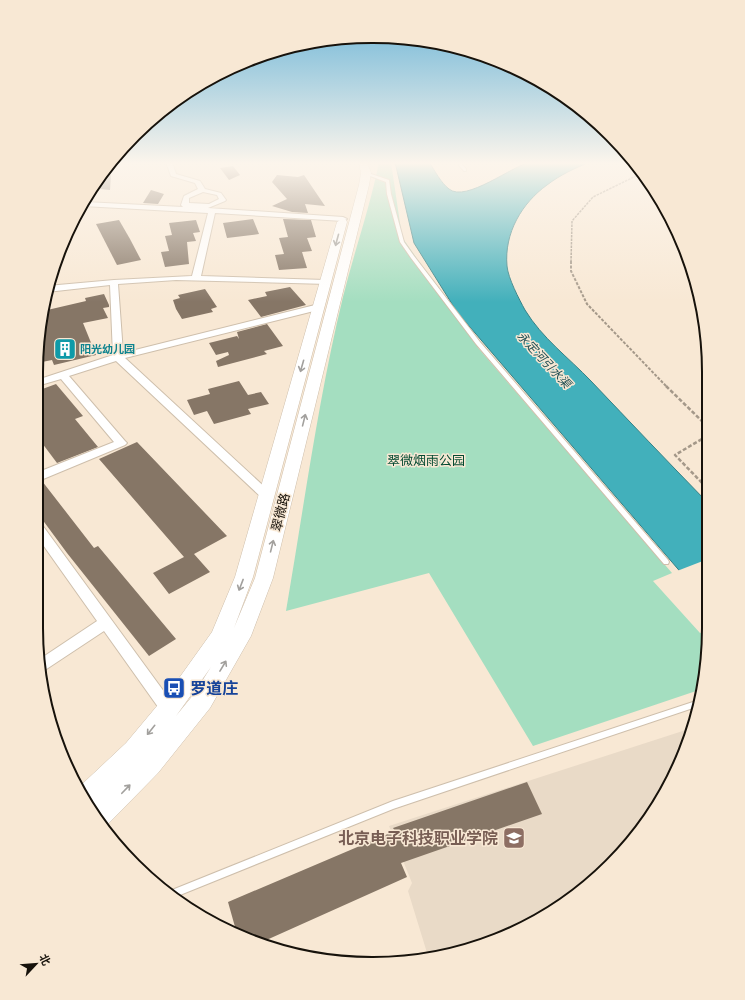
<svg xmlns="http://www.w3.org/2000/svg" width="745" height="1000" viewBox="0 0 745 1000" font-family="'Public Sans','Noto Sans SC',sans-serif">
  <style>
    .education { fill: #e9dac7 }
    .green { fill: #a4dec0 }
    .water { fill: #42b0bb; stroke: #358186 }
    .pier { fill: #f8e8d4 }
    .building { fill: #867666 }
    .lines { fill: none; stroke-linecap: round; stroke-linejoin: round }
    .service-casing { stroke: #cebfac; stroke-width: 2 }
    .minor-casing { stroke: #cebfac; stroke-width: 2 }
    .secondary-casing { stroke: #cebfac; stroke-width: 1 }
    .path-far2 { stroke: #a49889; stroke-width: 1.5; stroke-dasharray: 2.5 1; stroke-linecap: butt }
    .path-far1 { stroke: #a49889; stroke-width: 2; stroke-dasharray: 3 1.5; stroke-linecap: butt }
    .path { stroke: #a49889; stroke-width: 2.5; stroke-dasharray: 4 2; stroke-linecap: butt }
    .service { fill: #fff; fill-rule: evenodd }
    .minor { fill: #fff; fill-rule: evenodd }
    .secondary { fill: #fff; fill-rule: evenodd }
    .oneway { stroke: #a2a09d }
    .labels { text-anchor: middle; stroke-width: 3; stroke-linejoin: round; paint-order: stroke }
    .far-culture-label { font-size: 11px; font-weight: bold; fill: #0d838f; stroke: #f8e8d4; text-anchor: start }
    .far-water-label { font-size: 12px; font-style: italic; fill: #204f54; stroke: #f8e8d4 }
    .park-label { font-size: 13px; fill: #024930; stroke: #f8e8d4 }
    .street-label { font-size: 13px; fill: #17120b; stroke: #f8e8d4 }
    .near-transit-label { font-size: 16px; font-weight: bold; fill: #164399; stroke: #f8e8d4; text-anchor: start }
    .near-education-label { font-size: 16px; font-weight: bold; fill: #785e54; stroke: #f8e8d4; text-anchor: end }
    .rim { fill: none; stroke: #17120b; stroke-width: 2 }
  </style>
  <rect width="100%" height="100%" fill="#f8e8d4"/>
  <path class="education" d="M692,728L664,796L626,849L577,895L501,938L428,956L408,891L412,883L389,826Z"/>
  <path class="green" d="M379,162H391L402,237L479,349L672,573L653,581L700,633L708,630V650L702,689L533,746L429,573L286,611C304,506 318,400 343,297C354,252 370,208 379,162Z"/>
  <path class="water" d="M395,162H429C435,171 441,183 449,189C466,203 513,165 531,162C547,159 573,162 590,162C575,168 560,175 547,185C522,203 504,233 507,266C508,278 519,299 525,310C542,338 569,358 591,381C630,422 668,462 707,502L708,604L457,312L414,243Z"/>
  <path class="pier" d="M708,559V606L677,571Z"/>
  <g class="building">
    <path d="M233,166L240,175L229,180L220,168Z"/>
    <path d="M111,175L110,190L91,188L102,176Z"/>
    <path d="M277,175L298,177L304,175L325,206L305,204L308,213L292,212L272,206L287,199L272,182Z"/>
    <path d="M151,190L164,194L158,204L143,203Z"/>
    <path d="M253,219L259,234L227,238L223,223Z"/>
    <path d="M283,219L311,220L316,237L307,238L312,251L302,252L307,268L279,270L275,255L284,254L279,238L288,237Z"/>
    <path d="M119,220L130,239L141,260L117,265L96,224Z"/>
    <path d="M196,220L200,232L193,233L196,241L187,242L189,264L165,267L161,252L169,251L165,236L172,235L169,223Z"/>
    <path d="M290,287L306,305L261,317L248,300L267,296L265,292Z"/>
    <path d="M205,289L217,307L211,309L213,312L182,319L176,309L173,300L180,298L178,295Z"/>
    <path d="M104,294L109,305V307L103,308L108,318L83,323L96,355L54,365L52,360L37,363V351L43,311L86,301L85,298Z"/>
    <path d="M267,324L283,346L264,351L267,354L218,367L216,361L229,355L228,352L216,355L209,343L237,336L239,339L237,332Z"/>
    <path d="M239,381L248,395L261,392L269,404L248,409L251,414L214,424L207,411L194,415L187,400L210,394L208,389Z"/>
    <path d="M56,384L83,416L75,419L98,447L57,463L36,435L37,391Z"/>
    <path d="M137,442L227,536L194,554L210,572L169,594L153,573L184,557L99,459Z"/>
    <path d="M42,481L94,548L98,546L176,639L149,656L67,553L36,511V483Z"/>
    <path d="M527,782L542,814L401,863L407,877L262,942L237,934L228,902L395,831L393,828Z"/>
  </g>
  <g class="lines">
    <g class="service-casing">
      <g id="service">
        <path d="M456,162H460L466,169V171H464Z"/>
        <path d="M365,172L389,180L391,194L404,242L414,256L480,342L668,560L669,562L668,564H664L476,344L411,258L400,242L387,194L386,182L365,174Z"/>
        <path d="M699,700H700L699,706L393,809L175,897L167,892L393,801Z"/>
      </g>
    </g>
    <g class="minor-casing">
      <g id="minor">
        <path d="M166,162H172L176,174L200,181L205,189L221,193L226,200L225,201L208,208L343,217L347,219L343,221L215,213L201,276L325,280H328L329,282L328,284L176,280L118,284L123,353L319,304L322,305L323,307L322,309L125,358L270,492L272,495L270,498H262L116,361L69,376L125,441L127,443L125,445L36,482V473L114,442L61,379L37,386V380L113,355L110,285L47,292V286L114,280L192,276L208,213L83,206L85,202L183,207L181,205L184,196L198,189L195,183L171,176ZM203,192L217,195L219,199L209,204L189,203V198Z"/>
        <path d="M36,521L40,522L173,704L176,709L173,714L168,716L163,714L104,631L42,672L40,659L97,621L36,535Z"/>
      </g>
    </g>
    <g class="secondary-casing">
      <path id="secondary" d="M359,162H367L371,173L369,185L273,578L251,636L210,708L158,773L106,826L81,796L78,788L126,743L172,688L212,632L235,577L337,222L342,219L346,220L347,222L253,577L234,628L255,578L359,185L361,173ZM211,667L194,694L176,716Z"/>
    </g>
    <g class="path-far2">
      <path d="M114,163L126,162"/>
      <path d="M571,262L572,221L593,197L642,173"/>
    </g>
    <path class="path-far1" d="M571,261V271L587,304L667,387"/>
    <g class="path">
      <path d="M666,386L707,426"/>
      <path d="M707,436L675,455L707,488"/>
    </g>
    <use href="#service" class="service"/>
    <use href="#minor" class="minor"/>
    <use href="#secondary" class="secondary"/>
  </g>
  <defs><path id="oneway-shaft" d="M-6 0H5M1.5-3L5.5 0L1.5 3" fill="none" stroke-width="1.6" stroke-linecap="round" stroke-linejoin="round"/></defs>
  <g class="oneway">
    <use href="#oneway-shaft" transform="translate(337 240) rotate(105)"/>
    <use href="#oneway-shaft" transform="translate(302 366) rotate(106)"/>
    <use href="#oneway-shaft" transform="translate(304 420) rotate(-76)"/>
    <use href="#oneway-shaft" transform="translate(272 546) rotate(-76)"/>
    <use href="#oneway-shaft" transform="translate(241 585) rotate(111)"/>
    <use href="#oneway-shaft" transform="translate(223 666) rotate(-59)"/>
    <use href="#oneway-shaft" transform="translate(151 730) rotate(129)"/>
    <use href="#oneway-shaft" transform="translate(126 789) rotate(-46)"/>
  </g>
  <linearGradient id="sky" x2="0" y2="1"><stop stop-color="#65b2d6"/><stop offset="0.54" stop-color="#fcf5ec"/><stop offset="1" stop-color="#fcf5ec" stop-opacity="0"/></linearGradient>
  <rect width="745" height="302" fill="url(#sky)"/>
  <defs>
    <g id="building-square" transform="scale(1.15)"><rect x="-9" y="-9" width="18" height="18" rx="4" fill="#0f9aa8" stroke="#f8e8d4"/><path d="M-4-6H4V6H1V3H-1V6H-4ZM-2.5-4.3h1.7v1.8h-1.7ZM.8-4.3h1.7v1.8H.8ZM-2.5-1h1.7V.8h-1.7ZM.8-1h1.7V.8H.8Z" fill="#fff"/></g>
    <g id="bus-square" transform="scale(1.15)"><rect x="-9" y="-9" width="18" height="18" rx="4" fill="#1a4fb4" stroke="#f8e8d4"/><path d="M-5-6H5V4H4V6H2V4H-2V6H-4V4H-5ZM-3.5-4V0h7V-4ZM-3.5 1.2v1.5H-2V1.2ZM2 1.2v1.5H3.5V1.2Z" fill="#fff"/></g>
    <g id="school-square" transform="scale(1.15)"><rect x="-9" y="-9" width="18" height="18" rx="4" fill="#8d6e63" stroke="#f8e8d4"/><path d="M0-5L7-2L0 1L-7-2ZM-4 1L0 2.5L4 1V4Q0 6-4 4Z" fill="#fff"/></g>
  </defs>
  <g fill-rule="evenodd">
    <use href="#building-square" x="65" y="349"/>
    <use href="#bus-square" x="174" y="688"/>
    <use href="#school-square" x="514" y="838"/>
  </g>
  <g class="labels">
    <g class="far-culture-label">
      <text x="80" y="353">阳光幼儿园</text>
    </g>
    <g class="far-water-label">
      <text transform="translate(544 360) rotate(47)" y="4">永定河引水渠</text>
    </g>
    <g class="park-label">
      <text x="426" y="465">翠微烟雨公园</text>
    </g>
    <g class="street-label">
      <text transform="translate(280 512) rotate(-76)" y="5">翠微路</text>
    </g>
    <g class="near-transit-label">
      <text x="190" y="694">罗道庄</text>
    </g>
    <g class="near-education-label">
      <text x="498" y="844">北京电子科技职业学院</text>
    </g>
  </g>
  <path d="M0 0H745V1000H0ZM372 43H373A329 329 0 0 1 702 372V628A329 329 0 0 1 373 957H372A329 329 0 0 1 43 628V372A329 329 0 0 1 372 43Z" fill="#f8e8d4" fill-rule="evenodd"/>
  <path class="rim" d="M372 43H373A329 329 0 0 1 702 372V628A329 329 0 0 1 373 957H372A329 329 0 0 1 43 628V372A329 329 0 0 1 372 43Z"/>
  <g transform="translate(36 964) rotate(64)" stroke="#f8e8d4" stroke-width="3" paint-order="stroke">
  <path d="M0-3L7 15L0 10L-7 15Z" fill="#17120b"/>
  <text y="-6" font-size="11" font-weight="bold" text-anchor="middle" fill="#17120b">北</text>
  </g>
</svg>
